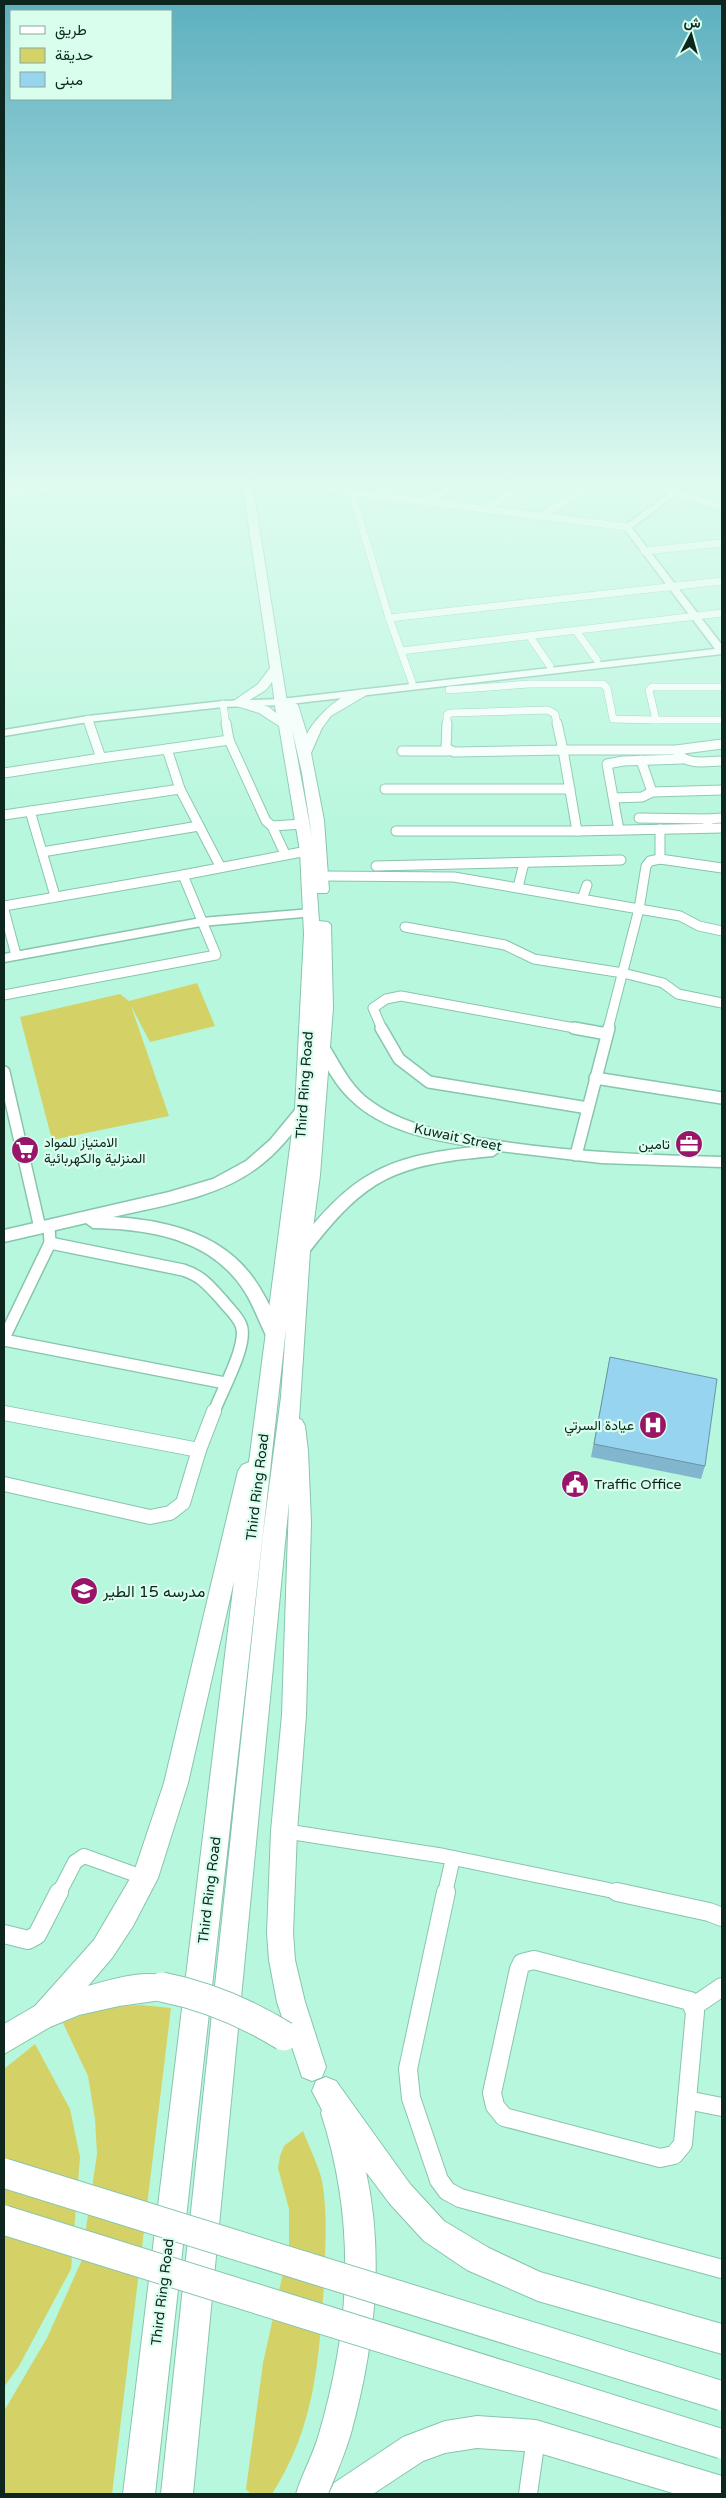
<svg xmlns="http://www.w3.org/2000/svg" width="726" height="2498" viewBox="0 0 726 2498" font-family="'Varela Round',Vazirmatn,sans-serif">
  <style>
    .green { fill: #d4d266 }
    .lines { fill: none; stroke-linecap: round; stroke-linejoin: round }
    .minor-far4-casing { stroke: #87c5ad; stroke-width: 8 }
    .minor-far3-casing { stroke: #87c5ad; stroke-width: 11 }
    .minor-far2-casing { stroke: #87c5ad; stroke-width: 14 }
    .minor-far1-casing { stroke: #87c5ad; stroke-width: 16 }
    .minor-casing { stroke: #87c5ad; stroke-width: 20 }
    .tertiary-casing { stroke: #87c5ad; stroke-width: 3 }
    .secondary-casing { stroke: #87c5ad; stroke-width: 3 }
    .trunk-casing { stroke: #87c5ad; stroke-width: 2 }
    .minor-far4 { stroke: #fff; stroke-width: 7 }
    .minor-far3 { stroke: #fff; stroke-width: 9 }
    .minor-far2 { stroke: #fff; stroke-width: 11 }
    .minor-far1 { stroke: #fff; stroke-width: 14 }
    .minor { stroke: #fff; stroke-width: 18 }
    .tertiary { fill: #fff; fill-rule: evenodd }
    .secondary { fill: #fff; fill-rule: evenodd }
    .trunk { fill: #fff; fill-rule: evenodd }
    .trunk-bridge-casing { stroke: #87c5ad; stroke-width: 31; stroke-linecap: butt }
    .trunk-bridge { stroke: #fff; stroke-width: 29 }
    .wall { fill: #82b6ce }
    .building { fill: #97d4ef; stroke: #6a94a7 }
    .labels { text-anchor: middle; stroke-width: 4.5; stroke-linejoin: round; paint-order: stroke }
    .street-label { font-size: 14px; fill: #0d271e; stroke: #d9feee }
    .poi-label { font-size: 14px; fill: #0d271e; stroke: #d9feee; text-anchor: start }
    .near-poi-label { font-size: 16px; fill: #0d271e; stroke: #d9feee; text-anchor: start }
  </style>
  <rect width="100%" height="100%" fill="#b7f7dd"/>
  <g class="green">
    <path d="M197,983L215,1026L150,1042L131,1006L169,1116L52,1140L20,1017L120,994L129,1001Z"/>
    <path d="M141,2005L171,2008L112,2494H4V2411L47,2338L81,2262L97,2154L95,2119L88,2076L63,2023C88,2011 113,2006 141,2005Z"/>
    <path d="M35,2044L70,2109L80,2157L71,2269L19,2366L4,2387V2069Z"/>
    <path d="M303,2131C309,2147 318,2164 322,2181C328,2214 325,2249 324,2283C319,2361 315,2427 272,2494H251L246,2489L263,2363L289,2246V2209L278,2168L280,2156L284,2146Z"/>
  </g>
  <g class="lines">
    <g class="minor-far4-casing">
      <g id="minor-far4">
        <path d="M249,482H265"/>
        <path d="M270,482L627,527"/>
        <path d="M643,482L722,507"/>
        <path d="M4,493L133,482"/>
        <path d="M352,493L389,618L412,682"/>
        <path d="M376,495L399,482"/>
        <path d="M428,501L462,482"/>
        <path d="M487,508L526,482"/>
        <path d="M541,516L596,482"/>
        <path d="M644,551L722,543"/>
        <path d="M389,618L722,581"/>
        <path d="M576,631L597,660"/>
        <path d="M530,637L550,666"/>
        <path d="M401,651L722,613"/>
        <path d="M722,687H652L649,690L656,720H722"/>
        <path d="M449,690L529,684H603L607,688L613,719L656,720"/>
        <path d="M223,704L226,725"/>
        <path d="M88,719L90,725"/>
        <path d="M447,725V715L450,713L548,710L555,714L557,725"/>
      </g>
    </g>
    <g class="minor-far3-casing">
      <g id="minor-far3">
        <path d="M226,723L229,740"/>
        <path d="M447,723L446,748L454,752L563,750L557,723"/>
        <path d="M722,744L676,750H563L577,831L722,828"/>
        <path d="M167,749L229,740L266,821L272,826L303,824"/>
        <path d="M402,751H448"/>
        <path d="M678,753C687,766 708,761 722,761"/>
        <path d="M641,760L652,792"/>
        <path d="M4,773L101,758L89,723"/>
        <path d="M180,789L220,866"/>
        <path d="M385,789H570"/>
        <path d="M614,798L642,797L652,792L722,790"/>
        <path d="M30,811L55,896"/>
        <path d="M4,815L180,789L167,749L101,758"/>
        <path d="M639,818L707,819"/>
        <path d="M708,824L707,819L722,818"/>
        <path d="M272,826L285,854"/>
        <path d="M660,829V859L722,868"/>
        <path d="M619,830L607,764L623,761L682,759"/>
        <path d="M396,831H577"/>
        <path d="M42,852L199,826"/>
        <path d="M376,866L621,860"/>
        <path d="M183,875L307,851"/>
        <path d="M322,876L454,877L639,909L646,866L650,861L660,859"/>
        <path d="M518,887L524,863"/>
        <path d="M582,899L587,885"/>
        <path d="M4,906L183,875L216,955L4,995"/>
        <path d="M4,910L16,955"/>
        <path d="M405,927L505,945L534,959L623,973L663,983L678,994L722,1003"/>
        <path d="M382,1029L373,1008L386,999L401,996L580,1029"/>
        <path d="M608,1029L639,909L680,916L699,926L722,931"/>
      </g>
    </g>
    <g class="minor-far2-casing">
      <g id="minor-far2">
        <path d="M381,1028L399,1059L429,1082L588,1108"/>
        <path d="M574,1028L607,1034"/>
        <path d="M4,1072L40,1228"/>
        <path d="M595,1078L722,1098"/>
        <path d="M576,1155L609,1028"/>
        <path d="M50,1243L183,1270C202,1276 209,1286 222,1300C228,1308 237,1315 241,1325C249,1344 221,1392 214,1412"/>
        <path d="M4,1338L50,1243L49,1226"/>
        <path d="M4,1340L225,1383"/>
      </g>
    </g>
    <g class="minor-far1-casing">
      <g id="minor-far1">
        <path d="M4,1413L199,1450"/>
        <path d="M4,1484L150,1517L170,1513L183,1503L199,1450L214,1411"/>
        <path d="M284,1831L444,1856L623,1893"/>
        <path d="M59,1893L75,1862L84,1856L145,1878"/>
        <path d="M445,1893L453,1858"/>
      </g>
    </g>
    <g class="minor-casing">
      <g id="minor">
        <path d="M446,1892L408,2069L411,2098L439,2180L447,2191L460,2198L722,2269"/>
        <path d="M617,1892L709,1912L722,1917"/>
        <path d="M4,1934L28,1940L37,1935L59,1892"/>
        <path d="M534,1960L690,2001L695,2012L683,2144L674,2155L660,2158L504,2117L495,2106L492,2093L519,1969L522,1963Z"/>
        <path d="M694,2006L722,1987"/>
        <path d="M687,2100L722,2107"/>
        <path d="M528,2494L536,2438"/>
      </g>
    </g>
    <g class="tertiary-casing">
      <g id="tertiary">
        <path d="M683,482H693L632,528L722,645V654L281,705L223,707L88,722L4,736V730L88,716L223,701L281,699L715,649L623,527Z"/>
        <path d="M311,909L317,913L315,916L201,926L4,962V954L201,918Z"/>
      </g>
    </g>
    <g class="secondary-casing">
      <g id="secondary">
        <path d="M321,1039L326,1041C339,1061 348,1083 368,1099C403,1126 449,1133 492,1140C568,1152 645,1155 722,1157V1167L601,1163L500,1151L493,1156C396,1165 367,1176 307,1255H295L293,1251L295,1247C351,1175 384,1156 475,1147C432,1140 382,1131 350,1099C334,1084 324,1063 314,1044Z"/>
        <path d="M304,1104L309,1105L311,1109L309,1113C293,1132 278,1153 257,1168C217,1198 160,1206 113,1217C164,1220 218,1232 251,1275C265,1293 274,1315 284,1336L281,1341L275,1343L269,1341C260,1325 255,1308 245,1292C212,1239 151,1229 93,1228L86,1223L4,1242V1230L169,1192L213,1179L246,1161L270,1140L299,1105Z"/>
      </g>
    </g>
    <g class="trunk-casing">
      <g id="trunk">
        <path d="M242,482H252L287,702L292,701L298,705L307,734C315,717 348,685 368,690L370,693L331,716L322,728L311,753L324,820L329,890L327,893H317L319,921L328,922L331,925L333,1008L320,1175L310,1251L299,1419L302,1420L305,1426L308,1451L311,1522L306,1715L297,1831L293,1933L295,1960L305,2002L326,2067L322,2077L312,2081L302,2077L277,2002L269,1960L267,1933L271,1831L282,1715L289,1502L193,2494H161L263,1534L281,1397L286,1328L155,2494H123L234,1581L188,1783L158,1878L133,1926L112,1958L88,1986C112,1979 148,1968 171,1978L175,1987L171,1996L162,2000L119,2006L79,2015L50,2027L4,2054V2024L35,2006L94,1940L134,1872L164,1783L238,1471L242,1465L249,1462L295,1109L304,934L300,851L279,726L259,713L233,705L232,702L258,684L270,668ZM272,682L276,713L269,707L248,701L266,690ZM292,729L302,773L312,837Z"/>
        <path d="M326,2077L336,2081L410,2184L444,2221L489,2248L540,2272L722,2324V2354L538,2301L467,2270L424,2241L390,2204L366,2172C385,2258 374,2349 351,2433C345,2454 336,2474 328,2494H296C302,2474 313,2455 319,2434C351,2325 356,2221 321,2113L322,2110L312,2091L316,2081Z"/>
        <path d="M477,2416L536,2420L722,2476V2494H676L536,2452L477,2448L445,2453L423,2461L373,2494H329L334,2483L403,2437L445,2421Z"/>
      </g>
    </g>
    <use href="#minor-far4" class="minor-far4"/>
    <use href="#minor-far3" class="minor-far3"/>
    <use href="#minor-far2" class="minor-far2"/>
    <use href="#minor-far1" class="minor-far1"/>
    <use href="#minor" class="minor"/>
    <use href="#tertiary" class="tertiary"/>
    <use href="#secondary" class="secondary"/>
    <use href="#trunk" class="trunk"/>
    <g class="trunk-bridge-casing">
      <g id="trunk-bridge">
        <path d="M162,1987C207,1996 245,2012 284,2036"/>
        <path d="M4,2173L722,2396"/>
        <path d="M4,2220L722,2444"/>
      </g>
    </g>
    <use href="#trunk-bridge" class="trunk-bridge"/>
  </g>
  <path class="wall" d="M610,1357L705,1466L701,1479L591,1457Z"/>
  <path class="building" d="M610,1357L717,1379L705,1466L594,1444Z"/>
  <linearGradient id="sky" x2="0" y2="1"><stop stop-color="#5db0c0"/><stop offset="0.58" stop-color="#dffbf0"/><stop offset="1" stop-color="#dffbf0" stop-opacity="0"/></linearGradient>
  <rect width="726" height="832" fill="url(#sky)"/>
  <defs>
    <g id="office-disc" transform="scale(1.4375)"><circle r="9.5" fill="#991569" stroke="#d9feee"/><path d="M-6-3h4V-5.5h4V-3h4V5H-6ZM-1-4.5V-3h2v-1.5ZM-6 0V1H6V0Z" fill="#fff"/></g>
    <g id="supermarket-disc" transform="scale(1.4375)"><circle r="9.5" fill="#991569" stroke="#d9feee"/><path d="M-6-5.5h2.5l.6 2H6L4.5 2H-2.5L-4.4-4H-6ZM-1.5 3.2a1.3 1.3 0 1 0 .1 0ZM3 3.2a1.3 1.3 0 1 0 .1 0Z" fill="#fff"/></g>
    <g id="hospital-disc" transform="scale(1.4375)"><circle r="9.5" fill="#991569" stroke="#d9feee"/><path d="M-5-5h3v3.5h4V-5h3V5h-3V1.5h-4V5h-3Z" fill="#fff"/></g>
    <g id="civic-disc" transform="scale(1.4375)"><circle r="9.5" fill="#991569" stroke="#d9feee"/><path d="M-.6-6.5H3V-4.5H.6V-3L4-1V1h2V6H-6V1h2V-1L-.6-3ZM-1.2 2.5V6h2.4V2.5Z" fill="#fff"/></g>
    <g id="school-disc" transform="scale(1.4375)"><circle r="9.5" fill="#991569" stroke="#d9feee"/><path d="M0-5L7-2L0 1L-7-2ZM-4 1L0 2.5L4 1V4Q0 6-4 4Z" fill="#fff"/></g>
  </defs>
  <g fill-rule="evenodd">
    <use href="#office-disc" x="689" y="1144"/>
    <use href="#supermarket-disc" x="25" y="1150"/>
    <use href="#hospital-disc" x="653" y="1425"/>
    <use href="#civic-disc" x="575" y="1484"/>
    <use href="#school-disc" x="84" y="1591"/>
  </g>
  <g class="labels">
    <g class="street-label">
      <text transform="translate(304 1085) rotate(-86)" y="5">Third Ring Road</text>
      <text transform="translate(458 1137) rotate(12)" y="5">Kuwait Street</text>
      <text transform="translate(257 1487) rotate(-83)" y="5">Third Ring Road</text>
      <text transform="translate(209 1890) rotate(-83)" y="5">Third Ring Road</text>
      <text transform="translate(162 2292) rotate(-83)" y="5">Third Ring Road</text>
    </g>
    <g class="poi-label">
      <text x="44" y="1147">الامتياز للمواد<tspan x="44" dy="16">المنزلية والكهربائية</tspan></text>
      <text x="670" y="1149" text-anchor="end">تامين</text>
      <text x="634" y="1430" text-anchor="end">عيادة السرتي</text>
      <text x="594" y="1489">Traffic Office</text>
    </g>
    <g class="near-poi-label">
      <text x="103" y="1597">مدرسه 15 الطير</text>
    </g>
  </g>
  <rect width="726" height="2498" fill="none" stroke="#0d271e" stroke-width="10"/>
  <rect x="10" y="10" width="162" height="90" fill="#d9feee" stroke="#87a89b"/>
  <rect x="20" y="26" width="25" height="8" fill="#ffffff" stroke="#87a89b"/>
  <text x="55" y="35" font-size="15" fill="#0d271e">طريق</text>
  <rect x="20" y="48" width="25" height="15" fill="#d4d266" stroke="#87a89b"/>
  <text x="55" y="60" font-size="15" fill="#0d271e">حديقة</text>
  <rect x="20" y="72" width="25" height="15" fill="#97d4ef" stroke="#87a89b"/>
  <text x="55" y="85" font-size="15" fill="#0d271e">مبنى</text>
  <g transform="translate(691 35) rotate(6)" stroke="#d9feee" stroke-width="4" paint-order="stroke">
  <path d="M0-4L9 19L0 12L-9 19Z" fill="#0d271e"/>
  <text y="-8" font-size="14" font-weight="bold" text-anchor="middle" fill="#0d271e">ش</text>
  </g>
</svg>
